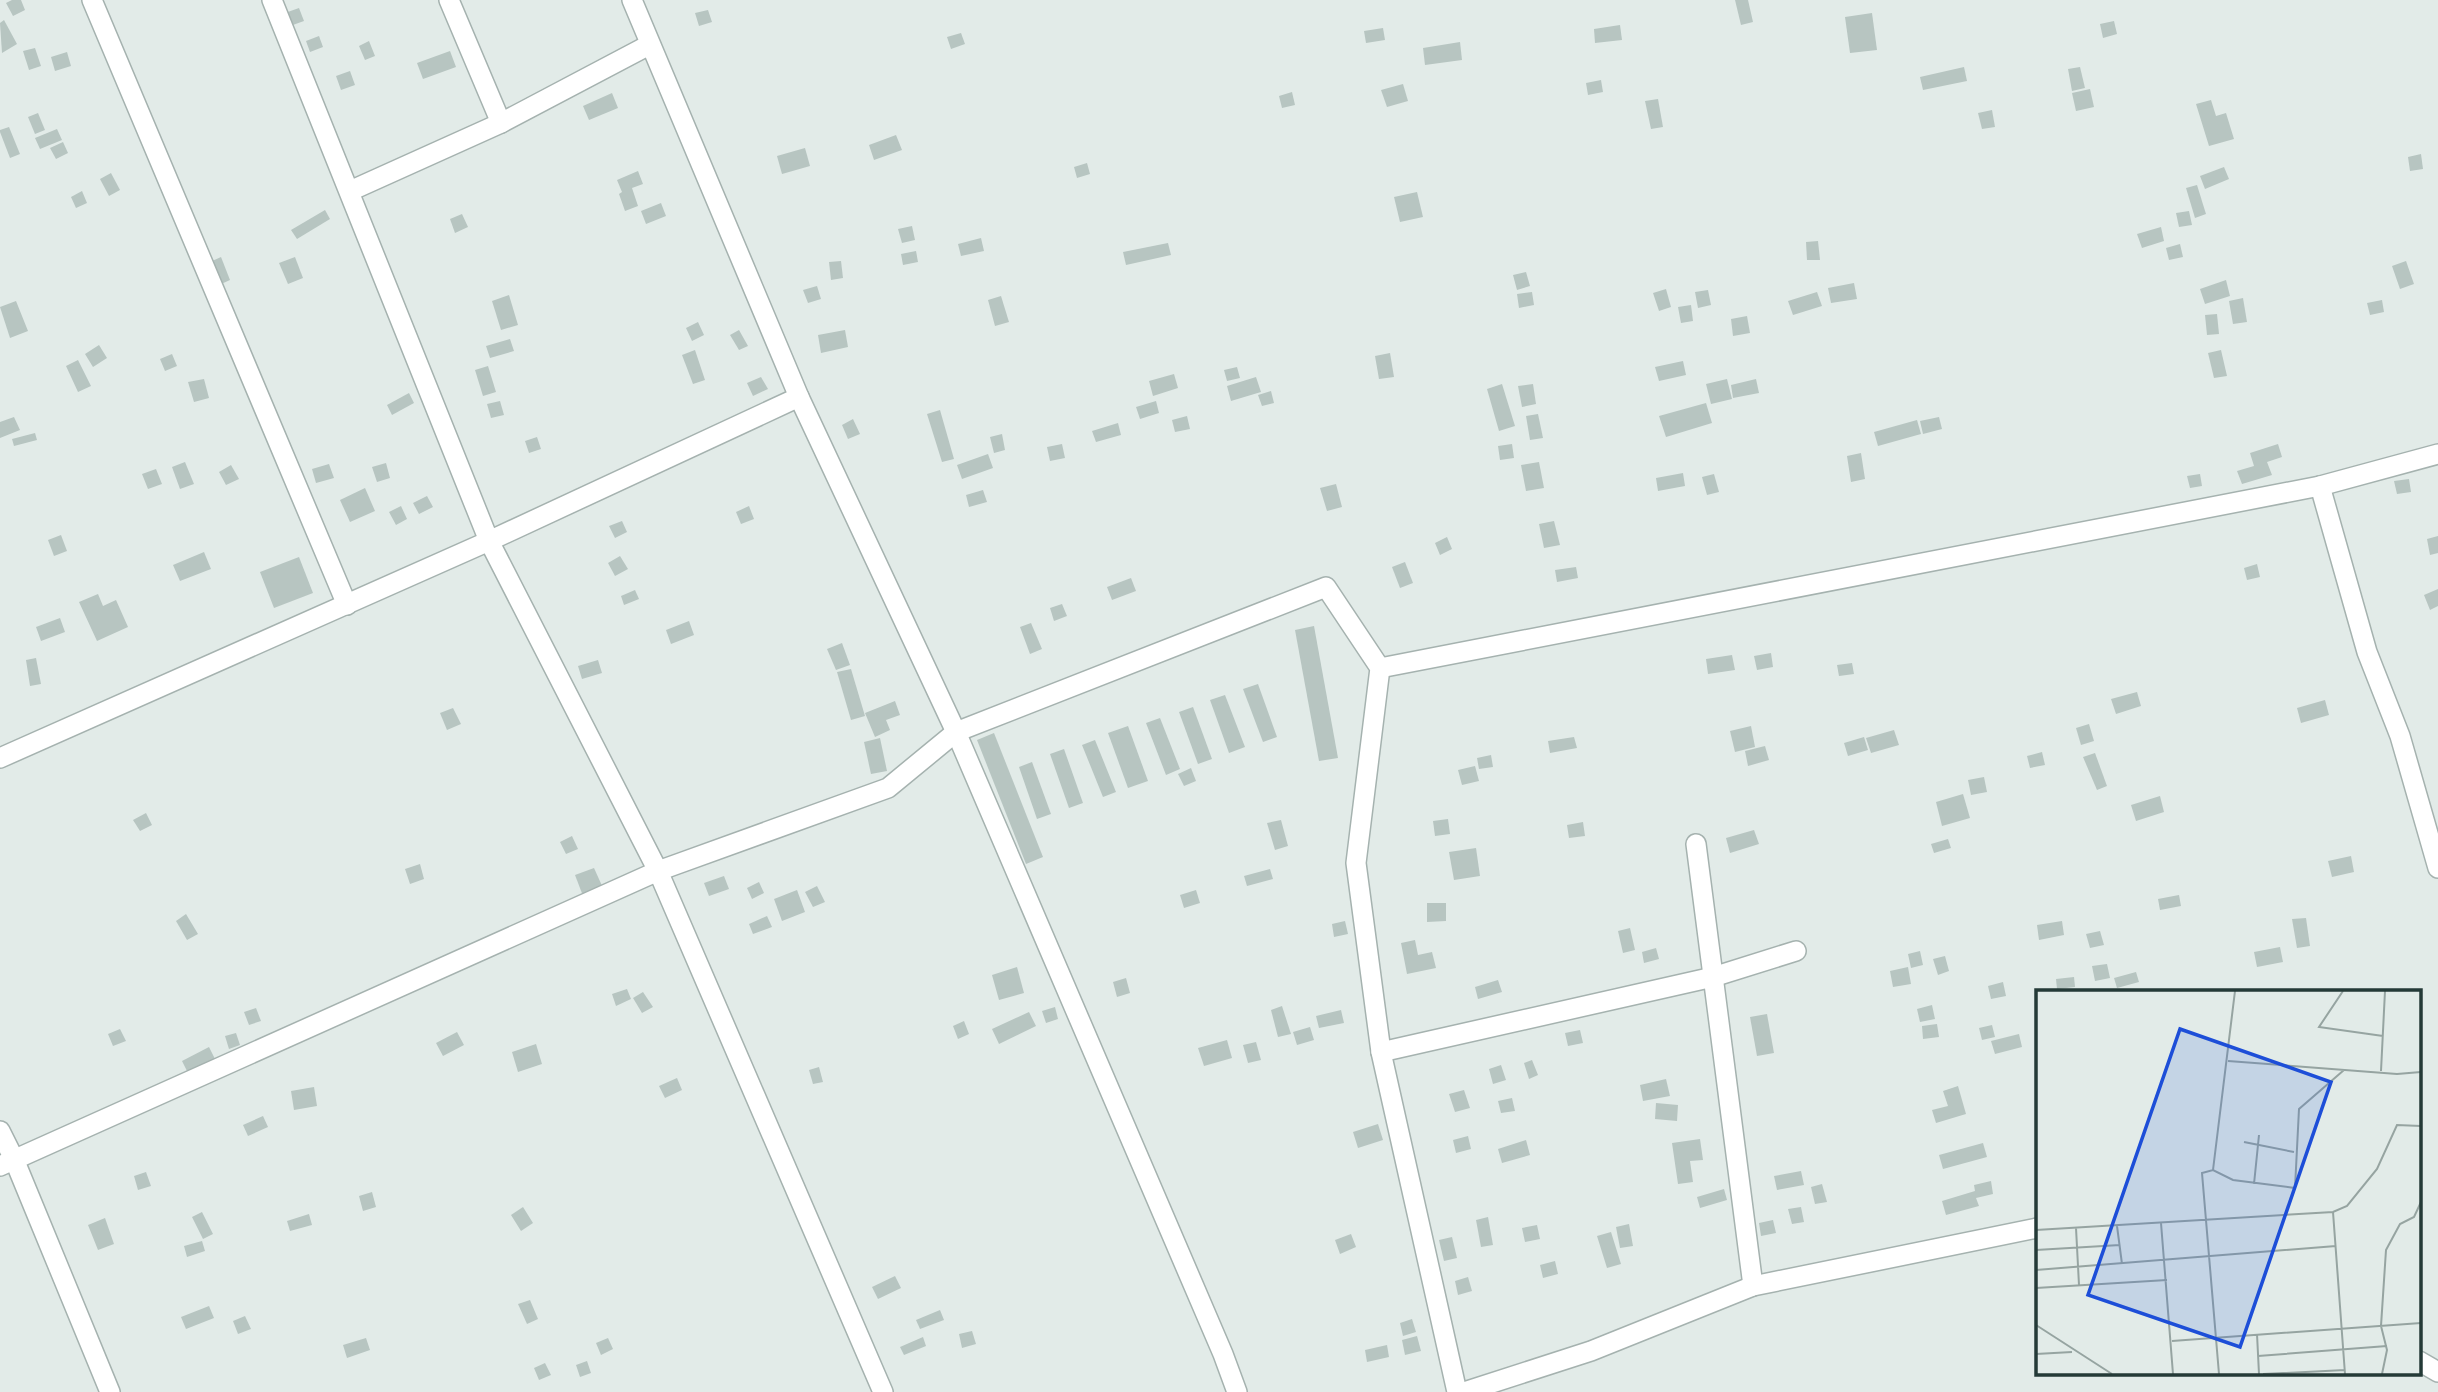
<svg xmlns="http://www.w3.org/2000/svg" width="2438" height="1392" viewBox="0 0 2438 1392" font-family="Helvetica,sans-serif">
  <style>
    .building { fill: #b7c5c1 }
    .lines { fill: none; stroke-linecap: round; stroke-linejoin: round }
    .street-casing { stroke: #a5b2af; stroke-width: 22 }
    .street { stroke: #fff; stroke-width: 19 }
    .inset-road { fill: none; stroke: #96a4a1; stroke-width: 2 }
    .view { fill: #1d4ed8; fill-opacity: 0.15; stroke: #1d4ed8; stroke-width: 3.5 }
    .inset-edge { fill: none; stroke: #243a37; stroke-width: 3.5 }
  </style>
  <rect width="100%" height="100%" fill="#e2ebe8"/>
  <g class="building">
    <path d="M12,0H21L25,10L13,16L6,3Z"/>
    <path d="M1735,0H1748L1753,22L1741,25Z"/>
    <path d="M299,8L304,21L290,26L285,13Z"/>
    <path d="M708,10L712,22L699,26L695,13Z"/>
    <path d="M1872,13L1877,50L1850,53L1845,17Z"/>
    <path d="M4,20L17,44L2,53L0,23Z"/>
    <path d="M2114,21L2117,34L2103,38L2100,24Z"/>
    <path d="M1620,25L1622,40L1595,43L1594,29Z"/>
    <path d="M1383,28L1385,40L1366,43L1364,31Z"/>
    <path d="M961,33L965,44L951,49L947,37Z"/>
    <path d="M319,36L323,47L310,52L306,41Z"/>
    <path d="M369,41L375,56L365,60L359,46Z"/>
    <path d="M1460,42L1462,60L1425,65L1423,48Z"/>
    <path d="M35,48L41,66L29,70L23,51Z"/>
    <path d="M450,51L456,67L423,79L417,63Z"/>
    <path d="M67,52L71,66L55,71L51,57Z"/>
    <path d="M1964,67L1967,81L1923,90L1920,77Z"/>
    <path d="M2080,67L2085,88L2072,91L2068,69Z"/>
    <path d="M350,71L355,85L341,90L336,76Z"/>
    <path d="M1601,80L1603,92L1588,95L1586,83Z"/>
    <path d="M1403,84L1408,101L1387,107L1381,90Z"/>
    <path d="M2090,89L2094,107L2076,111L2072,93Z"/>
    <path d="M1292,92L1295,105L1282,108L1279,96Z"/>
    <path d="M612,93L618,108L589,120L583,106Z"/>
    <path d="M1658,99L1663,127L1651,129L1645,101Z"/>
    <path d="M2211,100L2216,116L2226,113L2234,139L2209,146L2196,104Z"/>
    <path d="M1992,110L1995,127L1982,129L1978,113Z"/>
    <path d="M38,113L45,130L35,134L28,117Z"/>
    <path d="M9,127L20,154L10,158L0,132V130Z"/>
    <path d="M57,129L62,140L40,149L35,138Z"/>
    <path d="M896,135L902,150L874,160L869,145Z"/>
    <path d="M63,142L68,153L56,159L50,148Z"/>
    <path d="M805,148L810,166L782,174L777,156Z"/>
    <path d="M2421,154L2423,169L2410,171L2408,157Z"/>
    <path d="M1087,163L1090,174L1077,178L1074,167Z"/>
    <path d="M2224,167L2229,179L2205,189L2200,176Z"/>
    <path d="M638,171L643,184L632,188L638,206L625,211L619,194L622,192L617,180Z"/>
    <path d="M111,173L120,190L109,196L100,179Z"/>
    <path d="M2197,185L2206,214L2195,218L2186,188Z"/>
    <path d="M82,191L87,203L76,208L71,197Z"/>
    <path d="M1417,192L1423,217L1400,222L1394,197Z"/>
    <path d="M661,203L666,216L646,224L641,211Z"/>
    <path d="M325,210L330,219L297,239L291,230Z"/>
    <path d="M2189,211L2192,225L2179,227L2176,213Z"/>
    <path d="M462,214L468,227L455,233L450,219Z"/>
    <path d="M912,226L915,240L902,243L898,229Z"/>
    <path d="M2161,227L2164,241L2142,248L2137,234Z"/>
    <path d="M981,238L984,251L961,256L958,244Z"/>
    <path d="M1818,241L1820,260H1807L1806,242Z"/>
    <path d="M1168,243L1171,255L1126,265L1123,252Z"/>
    <path d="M2180,244L2183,257L2169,260L2166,248Z"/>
    <path d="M916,251L918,262L903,265L901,254Z"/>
    <path d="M221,257L230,280L219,285L210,262Z"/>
    <path d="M295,257L303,278L288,284L279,263Z"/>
    <path d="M841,261L843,278L831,280L829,262Z"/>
    <path d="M2406,261L2414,284L2400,289L2392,266Z"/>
    <path d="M1526,272L1530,286L1517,290L1513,275Z"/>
    <path d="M2226,280L2230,296L2205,304L2200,289Z"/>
    <path d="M1854,283L1857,299L1831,303L1828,288Z"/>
    <path d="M817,286L821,299L808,303L803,290Z"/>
    <path d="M1666,289L1671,307L1659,311L1653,293Z"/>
    <path d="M1708,290L1711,305L1698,308L1695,292Z"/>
    <path d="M1532,292L1534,305L1519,308L1517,294Z"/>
    <path d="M1817,292L1822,306L1793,315L1788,301Z"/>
    <path d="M509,295L518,325L501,330L492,301Z"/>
    <path d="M1001,296L1009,322L995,326L988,300Z"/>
    <path d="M2243,298L2247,322L2233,324L2229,301Z"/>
    <path d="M2382,300L2384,312L2370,315L2367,303Z"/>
    <path d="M16,301L28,331L10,338L0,307Z"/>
    <path d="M1691,305L1693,321L1681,323L1678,307Z"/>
    <path d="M2217,314L2219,334L2207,335L2205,315Z"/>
    <path d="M1747,316L1750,333L1733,336L1731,319Z"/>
    <path d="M698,322L704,335L692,341L686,328Z"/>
    <path d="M739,330L748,346L739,350L730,335Z"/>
    <path d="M845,330L848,347L821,353L818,335Z"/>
    <path d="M510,339L514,351L490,358L486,346Z"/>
    <path d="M99,345L107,358L93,367L85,354Z"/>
    <path d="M695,350L705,380L693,384L682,355Z"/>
    <path d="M2221,350L2227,376L2214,378L2208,353Z"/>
    <path d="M1390,353L1394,377L1379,379L1375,356Z"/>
    <path d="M172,354L177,366L165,371L160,359Z"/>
    <path d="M78,360L91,386L78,392L66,366Z"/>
    <path d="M1683,361L1686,375L1659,381L1655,367Z"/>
    <path d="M488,366L496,392L483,396L475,370Z"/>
    <path d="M1237,367L1240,378L1227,381L1224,370Z"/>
    <path d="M1174,374L1178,388L1153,396L1149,381Z"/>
    <path d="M761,377L768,389L753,396L747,383Z"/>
    <path d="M1256,377L1261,392L1231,401L1227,386Z"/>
    <path d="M204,379L209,398L194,402L188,382Z"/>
    <path d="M1727,379L1732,399L1711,404L1706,384Z"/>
    <path d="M1756,379L1759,393L1733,398L1731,385Z"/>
    <path d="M1502,384L1515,426L1499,431L1487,389Z"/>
    <path d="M1533,384L1536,404L1522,407L1518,386Z"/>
    <path d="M1271,391L1274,403L1262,406L1258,395Z"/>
    <path d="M409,393L414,403L392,415L387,405Z"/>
    <path d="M500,401L504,415L491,418L487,404Z"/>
    <path d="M1156,401L1159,413L1140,419L1136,407Z"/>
    <path d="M1706,403L1712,423L1666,437L1659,416Z"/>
    <path d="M940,410L954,459L942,462L927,414Z"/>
    <path d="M1538,414L1543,438L1530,440L1526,416Z"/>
    <path d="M1187,416L1190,429L1175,432L1172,420Z"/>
    <path d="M14,417L20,430L0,438V422Z"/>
    <path d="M1939,417L1942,429L1923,434L1920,421Z"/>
    <path d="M853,419L860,434L848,439L842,425Z"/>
    <path d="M1917,420L1921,434L1878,446L1874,432Z"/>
    <path d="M1118,423L1121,435L1096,442L1092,431Z"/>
    <path d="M35,433L37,440L14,446L12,439Z"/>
    <path d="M1002,434L1005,450L994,453L990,437Z"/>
    <path d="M537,437L541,449L529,453L525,441Z"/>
    <path d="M1062,444L1065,458L1050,461L1047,447Z"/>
    <path d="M1512,444L1514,458L1500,460L1498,446Z"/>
    <path d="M2278,444L2282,457L2267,462L2272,475L2242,484L2237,471L2254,466L2250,453Z"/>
    <path d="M1861,453L1865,479L1851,482L1847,456Z"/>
    <path d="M988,454L993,468L962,479L957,465Z"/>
    <path d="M185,462L194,484L180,489L172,467Z"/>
    <path d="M1539,462L1544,488L1526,491L1521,465Z"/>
    <path d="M386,463L390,478L377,482L372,467Z"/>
    <path d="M329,464L334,478L316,483L312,469Z"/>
    <path d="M231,465L239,479L226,485L219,472Z"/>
    <path d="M156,469L162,484L148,489L142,474Z"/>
    <path d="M1683,473L1685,486L1658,491L1656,478Z"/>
    <path d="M1714,474L1719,492L1707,495L1702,477Z"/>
    <path d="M2200,474L2202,486L2190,488L2187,476Z"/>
    <path d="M2409,479L2411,492L2397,494L2394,481Z"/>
    <path d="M1336,484L1342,507L1327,511L1320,488Z"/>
    <path d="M365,488L375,511L350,522L340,500Z"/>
    <path d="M983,490L987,502L969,507L966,495Z"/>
    <path d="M427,496L433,507L419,514L413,503Z"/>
    <path d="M401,506L407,519L396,525L389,512Z"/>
    <path d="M749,506L754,519L741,524L736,512Z"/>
    <path d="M622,521L627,532L615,538L609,526Z"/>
    <path d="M1554,521L1560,545L1544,548L1539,524Z"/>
    <path d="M61,535L67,551L54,556L48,540Z"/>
    <path d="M2438,536V553L2430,555L2427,539Z"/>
    <path d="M1447,537L1452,549L1440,555L1435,543Z"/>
    <path d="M204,552L211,569L180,581L173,565Z"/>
    <path d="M620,556L628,569L615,576L608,563Z"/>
    <path d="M299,557L313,593L274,608L260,572Z"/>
    <path d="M1405,562L1413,583L1400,588L1392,567Z"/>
    <path d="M2257,564L2260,577L2247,580L2244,568Z"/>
    <path d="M1576,567L1578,578L1557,582L1555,570Z"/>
    <path d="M1131,578L1136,591L1112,600L1107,587Z"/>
    <path d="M2438,589V606L2430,610L2424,595Z"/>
    <path d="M635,590L639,599L624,605L621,596Z"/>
    <path d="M98,594L103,606L116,600L128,627L97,641L79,602Z"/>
    <path d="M1062,604L1067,616L1054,621L1050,608Z"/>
    <path d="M60,618L65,632L41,641L36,627Z"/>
    <path d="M689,621L694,635L671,644L666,630Z"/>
    <path d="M1031,623L1042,649L1030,654L1020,627Z"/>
    <path d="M1314,626L1338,758L1319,761L1295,630Z"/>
    <path d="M842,643L850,665L836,670L827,649Z"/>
    <path d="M1771,653L1773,667L1757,670L1754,656Z"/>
    <path d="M1732,655L1735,670L1708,674L1706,659Z"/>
    <path d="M36,658L41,684L30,686L26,660Z"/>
    <path d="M598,660L602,673L582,679L578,666Z"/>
    <path d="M1852,663L1854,674L1839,676L1837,665Z"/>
    <path d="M851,669L865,716L851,720L837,672Z"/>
    <path d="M1258,684L1277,737L1263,742L1243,689Z"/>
    <path d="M2137,692L2141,706L2116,714L2111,699Z"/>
    <path d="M1225,695L1245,747L1229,753L1210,700Z"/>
    <path d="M2325,700L2329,715L2301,723L2297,708Z"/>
    <path d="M895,701L900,715L886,720L890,730L875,737L865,713Z"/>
    <path d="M1193,707L1212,759L1198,764L1179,712Z"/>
    <path d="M453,708L461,724L447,730L440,713Z"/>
    <path d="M1160,718L1180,769L1166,775L1146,723Z"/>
    <path d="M2089,724L2094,741L2081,745L2076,728Z"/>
    <path d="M1128,726L1148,781L1128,788L1108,733Z"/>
    <path d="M1751,726L1755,747L1735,752L1730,731Z"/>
    <path d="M1894,730L1899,745L1871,753L1866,738Z"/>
    <path d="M994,733L1043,857L1026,864L977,740Z"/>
    <path d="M1574,737L1577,748L1550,753L1548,741Z"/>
    <path d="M1864,737L1868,750L1848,756L1844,743Z"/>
    <path d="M880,738L887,771L871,774L864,742Z"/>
    <path d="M1095,740L1116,792L1103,797L1082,745Z"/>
    <path d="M1765,746L1769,760L1748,766L1745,751Z"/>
    <path d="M1064,749L1083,803L1069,808L1050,754Z"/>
    <path d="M2042,752L2045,765L2030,768L2027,756Z"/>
    <path d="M2095,753L2107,786L2097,790L2083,757Z"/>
    <path d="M1491,755L1493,767L1479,769L1477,758Z"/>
    <path d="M1032,762L1051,814L1037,819L1019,767Z"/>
    <path d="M1475,766L1479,781L1462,785L1458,770Z"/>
    <path d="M1191,768L1196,781L1184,786L1178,774Z"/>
    <path d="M1984,777L1987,792L1971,795L1968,780Z"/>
    <path d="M1963,794L1970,818L1942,826L1936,802Z"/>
    <path d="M2160,796L2164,812L2136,821L2131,805Z"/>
    <path d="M146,813L152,825L140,831L133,820Z"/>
    <path d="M1448,819L1450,834L1435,836L1433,821Z"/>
    <path d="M1281,820L1288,846L1275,850L1267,823Z"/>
    <path d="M1583,822L1585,836L1569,838L1567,825Z"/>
    <path d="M1754,830L1759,844L1730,853L1726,838Z"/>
    <path d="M572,836L578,849L566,854L560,842Z"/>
    <path d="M1948,839L1951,848L1934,853L1931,844Z"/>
    <path d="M1476,848L1480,876L1454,880L1449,852Z"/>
    <path d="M2351,856L2354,872L2332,877L2328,861Z"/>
    <path d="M420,864L424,879L410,884L405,869Z"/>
    <path d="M594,868L603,888L583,896L575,875Z"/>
    <path d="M1270,869L1273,879L1247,886L1244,876Z"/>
    <path d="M724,876L729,889L709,896L704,883Z"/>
    <path d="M759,882L764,893L752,899L747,888Z"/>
    <path d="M817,886L825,902L813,907L805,892Z"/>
    <path d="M797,890L805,912L782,921L774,899Z"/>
    <path d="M1196,890L1200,903L1184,908L1180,895Z"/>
    <path d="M2179,895L2181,906L2160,910L2158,899Z"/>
    <path d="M1427,903H1446V921L1427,922Z"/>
    <path d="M186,914L198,934L187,940L176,921Z"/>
    <path d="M767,916L772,927L753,934L749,924Z"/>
    <path d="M2306,918L2310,946L2297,948L2292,919Z"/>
    <path d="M1345,921L1348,934L1334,937L1332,924Z"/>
    <path d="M2062,921L2064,935L2039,940L2037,925Z"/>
    <path d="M1630,928L1635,950L1623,953L1618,931Z"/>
    <path d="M2100,931L2104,945L2090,948L2086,934Z"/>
    <path d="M1415,940L1418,955L1432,952L1436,968L1407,974L1401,943Z"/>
    <path d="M2280,947L2283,962L2257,967L2254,952Z"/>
    <path d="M1656,948L1659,959L1644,963L1642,952Z"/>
    <path d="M1920,951L1923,965L1911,968L1908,954Z"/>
    <path d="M1945,956L1949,971L1938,975L1933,959Z"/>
    <path d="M2107,964L2110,978L2095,981L2092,966Z"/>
    <path d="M1017,967L1024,993L999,1000L992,975Z"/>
    <path d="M1908,967L1911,984L1893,987L1890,971Z"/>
    <path d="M2136,972L2139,982L2117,988L2114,978Z"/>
    <path d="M2074,977L2075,987L2057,989L2056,979Z"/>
    <path d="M1126,978L1130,993L1117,997L1113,982Z"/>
    <path d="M1498,980L1502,992L1478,999L1475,987Z"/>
    <path d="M2003,982L2006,996L1991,999L1988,986Z"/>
    <path d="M627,989L631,999L616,1006L612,994Z"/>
    <path d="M643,992L653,1007L642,1013L633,998Z"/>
    <path d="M1932,1005L1935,1019L1920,1022L1917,1009Z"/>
    <path d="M1282,1006L1291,1034L1278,1037L1271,1010Z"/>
    <path d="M1055,1007L1058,1019L1046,1023L1042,1011Z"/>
    <path d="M256,1008L261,1021L249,1025L244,1012Z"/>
    <path d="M1341,1010L1344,1023L1319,1028L1316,1016Z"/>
    <path d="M1029,1012L1036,1026L999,1044L992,1029Z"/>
    <path d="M1767,1014L1774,1053L1757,1056L1750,1017Z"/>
    <path d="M964,1021L969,1034L958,1039L953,1026Z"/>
    <path d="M1937,1024L1939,1037L1923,1039L1922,1026Z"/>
    <path d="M1992,1025L1995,1037L1982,1040L1979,1028Z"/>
    <path d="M1310,1027L1314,1040L1297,1045L1293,1032Z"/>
    <path d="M120,1029L126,1041L113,1046L108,1034Z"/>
    <path d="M1580,1030L1583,1043L1568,1046L1565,1033Z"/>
    <path d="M457,1032L464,1045L443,1056L436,1043Z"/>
    <path d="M236,1033L240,1045L229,1049L225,1036Z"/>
    <path d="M2019,1034L2022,1047L1995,1054L1991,1041Z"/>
    <path d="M1227,1040L1232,1058L1204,1066L1198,1048Z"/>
    <path d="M1256,1042L1261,1060L1248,1063L1243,1045Z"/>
    <path d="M536,1044L542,1064L518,1072L512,1052Z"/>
    <path d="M209,1047L216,1061L189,1075L182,1061Z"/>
    <path d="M1532,1060L1538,1075L1529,1079L1524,1063Z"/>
    <path d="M1501,1065L1506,1080L1493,1084L1489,1069Z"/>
    <path d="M819,1067L823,1082L813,1084L809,1070Z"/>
    <path d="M677,1078L682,1090L665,1098L659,1086Z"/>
    <path d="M1666,1079L1670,1096L1643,1101L1640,1085Z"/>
    <path d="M1958,1086L1966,1114L1936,1123L1932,1110L1948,1106L1943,1091Z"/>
    <path d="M314,1087L317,1106L294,1110L291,1091Z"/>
    <path d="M1464,1090L1470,1108L1455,1112L1449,1094Z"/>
    <path d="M1512,1098L1515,1111L1501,1113L1498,1101Z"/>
    <path d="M1656,1103L1678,1105L1677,1121L1655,1119Z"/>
    <path d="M263,1116L268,1127L248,1136L243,1125Z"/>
    <path d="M1378,1124L1383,1140L1358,1148L1353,1132Z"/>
    <path d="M1468,1136L1471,1149L1456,1153L1453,1140Z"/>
    <path d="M1700,1139L1703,1160L1690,1161L1693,1182L1678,1184L1672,1143Z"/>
    <path d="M1526,1140L1530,1155L1502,1163L1498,1149Z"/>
    <path d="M1983,1143L1987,1157L1943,1169L1939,1155Z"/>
    <path d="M1801,1171L1804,1185L1777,1190L1774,1176Z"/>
    <path d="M146,1172L151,1186L138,1190L134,1176Z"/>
    <path d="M1991,1181L1993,1194L1976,1198L1979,1206L1946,1215L1942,1201L1975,1191L1974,1185Z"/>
    <path d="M1822,1184L1827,1202L1815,1204L1811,1187Z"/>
    <path d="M1724,1189L1727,1200L1700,1208L1697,1197Z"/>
    <path d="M372,1192L376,1207L363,1211L359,1196Z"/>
    <path d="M523,1207L533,1223L521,1231L511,1215Z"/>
    <path d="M1801,1207L1804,1222L1792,1224L1788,1209Z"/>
    <path d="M202,1212L213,1234L203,1239L192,1217Z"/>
    <path d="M309,1214L312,1225L290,1231L287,1221Z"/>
    <path d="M1488,1217L1493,1245L1481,1247L1476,1220Z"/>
    <path d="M105,1218L114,1244L98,1250L88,1225Z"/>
    <path d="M1773,1220L1776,1233L1761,1236L1759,1223Z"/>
    <path d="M1629,1224L1633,1246L1620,1248L1616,1227Z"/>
    <path d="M1537,1225L1540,1239L1525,1242L1522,1228Z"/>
    <path d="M1611,1232L1621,1264L1607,1268L1597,1236Z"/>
    <path d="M1351,1234L1356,1247L1340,1254L1335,1240Z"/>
    <path d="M1452,1237L1457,1258L1444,1261L1439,1240Z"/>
    <path d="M202,1241L205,1251L187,1257L184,1246Z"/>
    <path d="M1555,1261L1558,1274L1543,1278L1540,1265Z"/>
    <path d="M895,1276L901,1288L878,1299L872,1287Z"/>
    <path d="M1468,1277L1472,1291L1458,1295L1455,1281Z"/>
    <path d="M530,1300L538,1319L527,1324L518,1304Z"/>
    <path d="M209,1306L214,1318L186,1329L181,1317Z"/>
    <path d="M940,1310L944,1320L920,1329L916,1320Z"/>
    <path d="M245,1316L251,1329L238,1334L233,1321Z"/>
    <path d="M1412,1319L1416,1332L1403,1336L1400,1323Z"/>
    <path d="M972,1331L976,1344L962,1348L959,1334Z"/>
    <path d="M1417,1336L1421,1351L1405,1355L1402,1340Z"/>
    <path d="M923,1337L926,1346L904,1355L900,1347Z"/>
    <path d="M366,1338L370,1350L347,1358L343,1345Z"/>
    <path d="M608,1338L613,1349L601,1355L596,1343Z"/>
    <path d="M1387,1345L1389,1357L1367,1362L1365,1350Z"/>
    <path d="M587,1361L591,1373L580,1377L576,1365Z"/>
    <path d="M545,1363L551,1375L539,1380L534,1368Z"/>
  </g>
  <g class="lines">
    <g class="street-casing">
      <g id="street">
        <path d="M92,0L347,605"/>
        <path d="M272,0L489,541L658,871L883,1392"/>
        <path d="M449,0L501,123"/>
        <path d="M632,0L799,397L956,732L1223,1354L1237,1392"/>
        <path d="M350,191L501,123L649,45"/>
        <path d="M2320,486L2367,652L2400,736L2438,868"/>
        <path d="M1380,668L2320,486L2438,454"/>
        <path d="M0,758L489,541L799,397"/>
        <path d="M1696,844L1753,1286"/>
        <path d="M1381,1052L1713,977L1796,951"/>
        <path d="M0,1131L14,1159L110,1392"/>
        <path d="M0,1166L658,871L888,788L956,732L1326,587L1380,668L1356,863L1381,1052L1457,1392"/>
        <path d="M2419,1361L2438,1372"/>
        <path d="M1464,1392L1591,1351L1753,1286L2037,1228"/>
      </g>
    </g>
    <use href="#street" class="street"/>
  </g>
  <g transform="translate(2036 990)">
    <rect width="385" height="385" fill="#e2ebe8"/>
    <path class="inset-road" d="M307,1L283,37L347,46M192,71L361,84L385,82M345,81L349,1M208,152L258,162M177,180L199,1M218,194L223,145M297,222L309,384M125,233L137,384M81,236L86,274M40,238L43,295M0,240L297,222L311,216L341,179L361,135L385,136M0,260L84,255M0,280L300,256M0,298L131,290M0,335L76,384M221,344L223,384M136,351L385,333M0,364L36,362M222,366L351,356M183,384L166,183L177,180L197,190L259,198L263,119L308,80M227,384L309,380M346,384L351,360L345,336L350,260L364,234L378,227L385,212"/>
    <path class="view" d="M144,39L295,92L204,357L52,305Z"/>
    <rect width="385" height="385" class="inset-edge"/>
  </g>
</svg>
